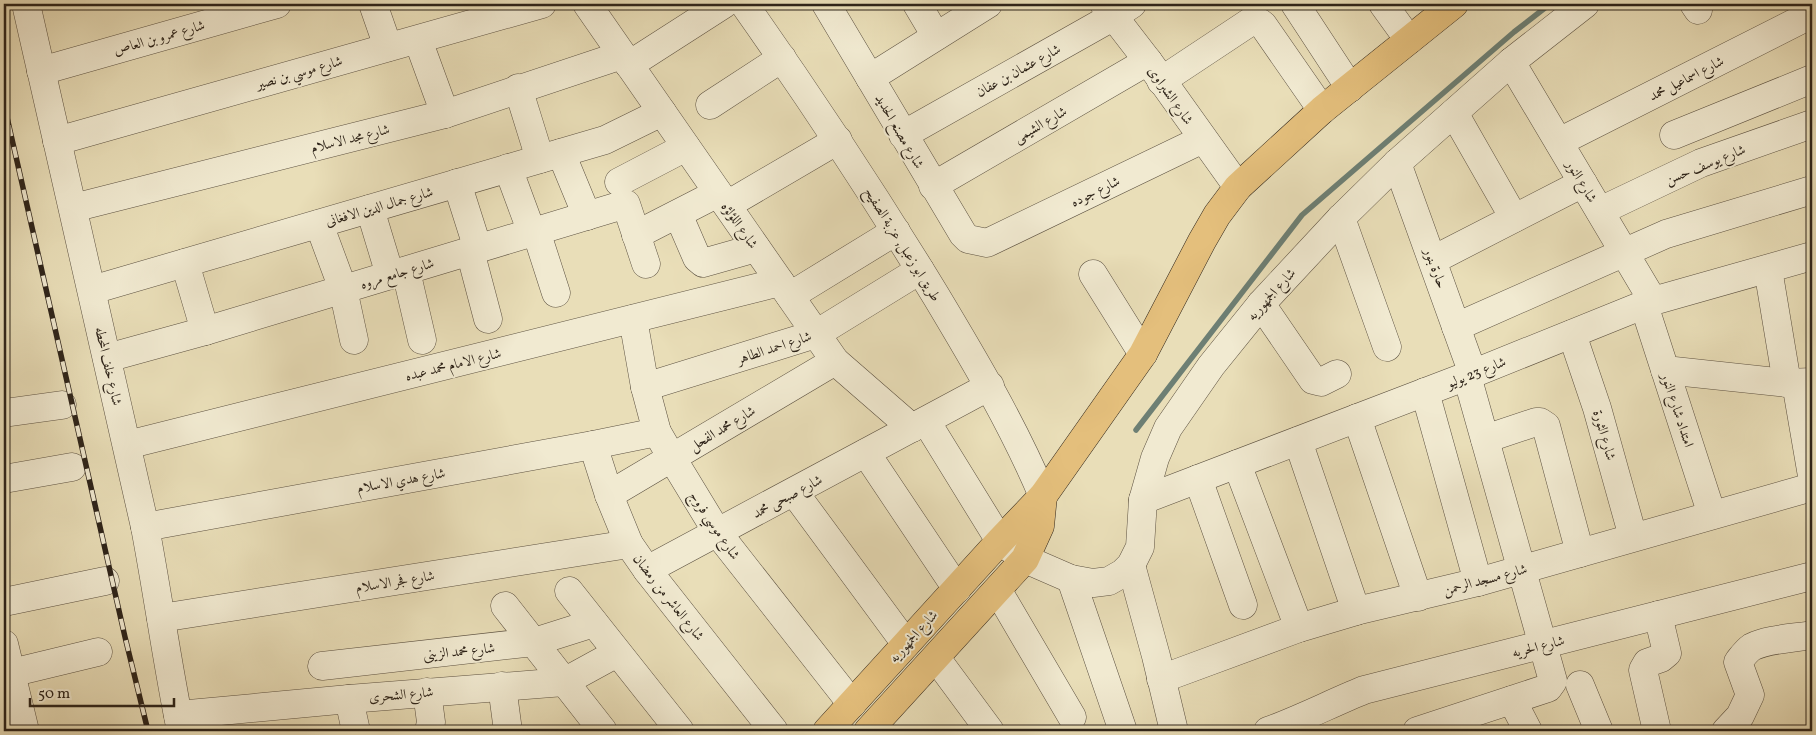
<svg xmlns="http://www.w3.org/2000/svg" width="1816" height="735" viewBox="0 0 1816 735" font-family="Vollkorn,Amiri,serif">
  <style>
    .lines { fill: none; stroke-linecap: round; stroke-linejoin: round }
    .stream { stroke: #6d7f74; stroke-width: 5.5 }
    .minor-casing { stroke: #5d5242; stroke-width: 29 }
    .major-casing { stroke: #2e241a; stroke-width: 29 }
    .minor { stroke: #f1ead1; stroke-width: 28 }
    .major { stroke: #e4bf7c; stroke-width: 28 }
    .rail-casing { stroke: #2e241a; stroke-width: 5.5 }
    .rail { stroke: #f1ead1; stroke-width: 4; stroke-dasharray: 11; stroke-linecap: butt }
    .labels { text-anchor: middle; stroke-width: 4; stroke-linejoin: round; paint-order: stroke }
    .street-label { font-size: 14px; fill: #2e241a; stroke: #f1ead1 }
  </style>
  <rect width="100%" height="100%" fill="#e9deb8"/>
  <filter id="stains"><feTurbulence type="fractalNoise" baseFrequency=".004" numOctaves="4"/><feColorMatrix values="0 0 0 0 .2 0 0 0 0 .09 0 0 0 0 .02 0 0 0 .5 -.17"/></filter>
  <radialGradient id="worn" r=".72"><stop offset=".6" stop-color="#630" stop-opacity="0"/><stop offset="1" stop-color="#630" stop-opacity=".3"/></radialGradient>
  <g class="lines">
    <path class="stream" d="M1136,430L1302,215L1514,32L1550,4"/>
    <g class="minor-casing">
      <g id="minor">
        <path d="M26,4L145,527C158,595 167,663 181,731"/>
        <path d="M373,4L388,47"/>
        <path d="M587,4L835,361L912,428"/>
        <path d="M744,4C811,99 875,196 936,296C975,361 1013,425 1043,496"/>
        <path d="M826,4L963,234L968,239L987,243L1203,139"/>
        <path d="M917,4L936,36"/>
        <path d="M1104,4L1148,61L1238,187"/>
        <path d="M1295,4L1350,88"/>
        <path d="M1383,4L1409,40"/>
        <path d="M1694,4L1698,10"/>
        <path d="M418,40L445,114"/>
        <path d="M1511,62L1653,301"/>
        <path d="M629,65L724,4"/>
        <path d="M41,71L277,4"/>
        <path d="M870,78L988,4"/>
        <path d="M1161,81L1250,22H1259L1263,25L1322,110"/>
        <path d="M518,88L540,159"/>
        <path d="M710,105L782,58"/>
        <path d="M1454,113L1514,218"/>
        <path d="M903,135L1114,16L1132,4"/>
        <path d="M1674,135L1812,79"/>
        <path d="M57,141L542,4"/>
        <path d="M1559,142L1812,14"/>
        <path d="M561,153L587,216"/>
        <path d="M1397,163L1473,374"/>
        <path d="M508,168L532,233"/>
        <path d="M619,182L686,147"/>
        <path d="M457,183L478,249"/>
        <path d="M933,186L1148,61"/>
        <path d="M727,205L838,140"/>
        <path d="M73,208L445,114L622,55"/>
        <path d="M370,209L390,275"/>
        <path d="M1600,211L1701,163L1812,124"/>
        <path d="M678,214L697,258L703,263L756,248"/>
        <path d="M1341,218L1387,347"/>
        <path d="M319,224L343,289L354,340"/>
        <path d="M536,231L556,293"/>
        <path d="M636,235L718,193"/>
        <path d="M470,251L488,319"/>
        <path d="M1433,260L1583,183"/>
        <path d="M185,263L205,331"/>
        <path d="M1768,269L1787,383"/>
        <path d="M406,271L422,340"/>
        <path d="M1093,274L1143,354"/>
        <path d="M92,290L605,140L662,112"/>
        <path d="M790,296L896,231"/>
        <path d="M1261,304L1313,380L1321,382L1337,374"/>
        <path d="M1644,305L1712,515"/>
        <path d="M633,319L645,387L657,432L672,458L717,532L852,704"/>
        <path d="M1456,327L1666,234L1812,190"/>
        <path d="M1572,334L1597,408L1633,537"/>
        <path d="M107,358L205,331L626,204L646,264"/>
        <path d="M1665,370L1787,383L1812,382"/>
        <path d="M1796,383L1812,476"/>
        <path d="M645,387L816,334L920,270"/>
        <path d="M1425,392L1478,582"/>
        <path d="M4,413L62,405"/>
        <path d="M1357,418L1418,597"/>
        <path d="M926,421L1000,541L1025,559L1071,579L1093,583L1109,581L1123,573L1131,565L1140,547L1143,500L1155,458L1168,428L1211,366L1261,304L1341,218L1397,163L1511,62L1585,4"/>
        <path d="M1485,439L1536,422H1540L1546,426L1580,553"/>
        <path d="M1298,441L1356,611"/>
        <path d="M127,445L780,282"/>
        <path d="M593,445L609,495L629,544L647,570L774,731"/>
        <path d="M866,453L957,589"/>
        <path d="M1237,464L1299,628"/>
        <path d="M4,479L72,467"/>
        <path d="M1198,479L1243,605"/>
        <path d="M794,492L906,644"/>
        <path d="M609,495L835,361"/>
        <path d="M1143,500L1467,376L1653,301L1812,256"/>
        <path d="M145,527L593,445L657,432"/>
        <path d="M1131,565L1156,656L1174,731"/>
        <path d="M647,570L990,386"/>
        <path d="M1071,579L1123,731"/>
        <path d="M569,591L680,731"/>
        <path d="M998,591L1072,717"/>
        <path d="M4,602L105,581"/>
        <path d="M505,606L603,731"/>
        <path d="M161,618L629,544"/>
        <path d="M4,644L25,731"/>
        <path d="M936,658L990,731"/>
        <path d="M322,666L534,642L594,623"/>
        <path d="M11,673L98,652"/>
        <path d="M1161,679L1299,628L1356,611L1478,582L1812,487"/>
        <path d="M1580,685L1599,731"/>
        <path d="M502,686L508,731"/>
        <path d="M427,692L431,722L429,731"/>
        <path d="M349,699L356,731"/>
        <path d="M1512,700L1528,731"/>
        <path d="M178,715L349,699L564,682L617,653"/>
        <path d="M1268,731C1301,719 1332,703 1364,690L1812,576"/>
        <path d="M1417,731L1548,688L1553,681L1467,376"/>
        <path d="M1657,731L1643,670L1647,663L1661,658L1667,653L1658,615"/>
        <path d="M1726,731L1740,716L1750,695L1738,662C1742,657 1746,651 1752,647C1767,639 1795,638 1812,635"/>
      </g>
    </g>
    <g class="major-casing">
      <g id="major">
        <path d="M827,731L1000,541L1043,496L1143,354L1202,241L1217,215L1238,187L1322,110L1454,4"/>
        <path d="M868,731L1025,559L1040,526L1043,496"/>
      </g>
    </g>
    <use href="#minor" class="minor"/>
    <use href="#major" class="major"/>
    <g class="rail-casing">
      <path id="rail" d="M4,104L125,637L148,731"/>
    </g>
    <use href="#rail" class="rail"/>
  </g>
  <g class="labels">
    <g class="street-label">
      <text transform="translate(159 37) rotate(-16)" y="5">شارع عمرو بن العاص</text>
      <text transform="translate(1018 70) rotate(-29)" y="5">شارع عثمان بن عفان</text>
      <text transform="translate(299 72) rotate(-16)" y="5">شارع موسي بن نصير</text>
      <text transform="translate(1686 78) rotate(-27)" y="5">شارع اسماعيل محمد</text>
      <text transform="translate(1171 95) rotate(55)" y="5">شارع الشبراوى</text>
      <text transform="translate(1040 124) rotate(-30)" y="5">شارع الشيمى</text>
      <text transform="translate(900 131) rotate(60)" y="5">شارع مصنع الحديد</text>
      <text transform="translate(350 138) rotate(-14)" y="5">شارع مجد الاسلام</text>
      <text transform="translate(1705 164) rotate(-22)" y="5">شارع يوسف حسن</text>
      <text transform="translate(1582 181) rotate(59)" y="5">شارع النور</text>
      <text transform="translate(1095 191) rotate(-26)" y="5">شارع جوده</text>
      <text transform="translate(379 206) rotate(-16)" y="5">شارع جمال الدين الافغانى</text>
      <text transform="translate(740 225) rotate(55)" y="5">شارع اللؤلؤه</text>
      <text transform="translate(903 244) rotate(58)" y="5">طريق ابو زعبل, عزبة الصفيح</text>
      <text transform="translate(1436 268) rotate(70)" y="5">حارة بنور</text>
      <text transform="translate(397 273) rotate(-17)" y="5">شارع جامع مروه</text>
      <text transform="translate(1271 294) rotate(-48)" y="5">شارع الجمهوريه</text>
      <text transform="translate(774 347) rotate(-18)" y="5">شارع احمد الطاهر</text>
      <text transform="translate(453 364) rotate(-14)" y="5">شارع الامام محمد عبده</text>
      <text transform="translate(109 366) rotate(77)" y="5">شارع خلف المحطه</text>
      <text transform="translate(1476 372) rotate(-22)" y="5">شارع 23 يوليو</text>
      <text transform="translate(1678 410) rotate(72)" y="5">امتداد شارع النور</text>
      <text transform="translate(722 428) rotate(-31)" y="5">شارع محمد الفحل</text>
      <text transform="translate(1605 435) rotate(74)" y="5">شارع الثورة</text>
      <text transform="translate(401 480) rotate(-10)" y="5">شارع هدي الاسلام</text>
      <text transform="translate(787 496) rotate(-28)" y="5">شارع صبحى محمد</text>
      <text transform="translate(715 525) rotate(56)" y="5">شارع موسي فروج</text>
      <text transform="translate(1485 579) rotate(-15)" y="5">شارع مسجد الرحمن</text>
      <text transform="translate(395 581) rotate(-9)" y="5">شارع فجر الاسلام</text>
      <text transform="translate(669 597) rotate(52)" y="5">شارع العاشر من رمضان</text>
      <text transform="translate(913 636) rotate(-48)" y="5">شارع الجمهوريه</text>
      <text transform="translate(1538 646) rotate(-14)" y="5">شارع الحريه</text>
      <text transform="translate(459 651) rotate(-6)" y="5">شارع محمد الزينى</text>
      <text transform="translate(401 694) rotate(-5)" y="5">شارع الشحرى</text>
    </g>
  </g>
  <rect width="1816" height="735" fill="none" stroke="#e9deb8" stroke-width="20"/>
  <rect x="5" y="5" width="1806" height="725" fill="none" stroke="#2e241a" stroke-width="2.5"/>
  <rect x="10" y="10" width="1796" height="715" fill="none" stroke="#2e241a"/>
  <path d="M30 698v8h144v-8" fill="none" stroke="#2e241a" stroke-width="2.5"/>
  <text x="38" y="698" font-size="15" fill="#2e241a" stroke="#f1ead1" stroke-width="4" paint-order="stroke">50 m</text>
  <rect width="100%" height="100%" filter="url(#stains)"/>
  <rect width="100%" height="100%" fill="url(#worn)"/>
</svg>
